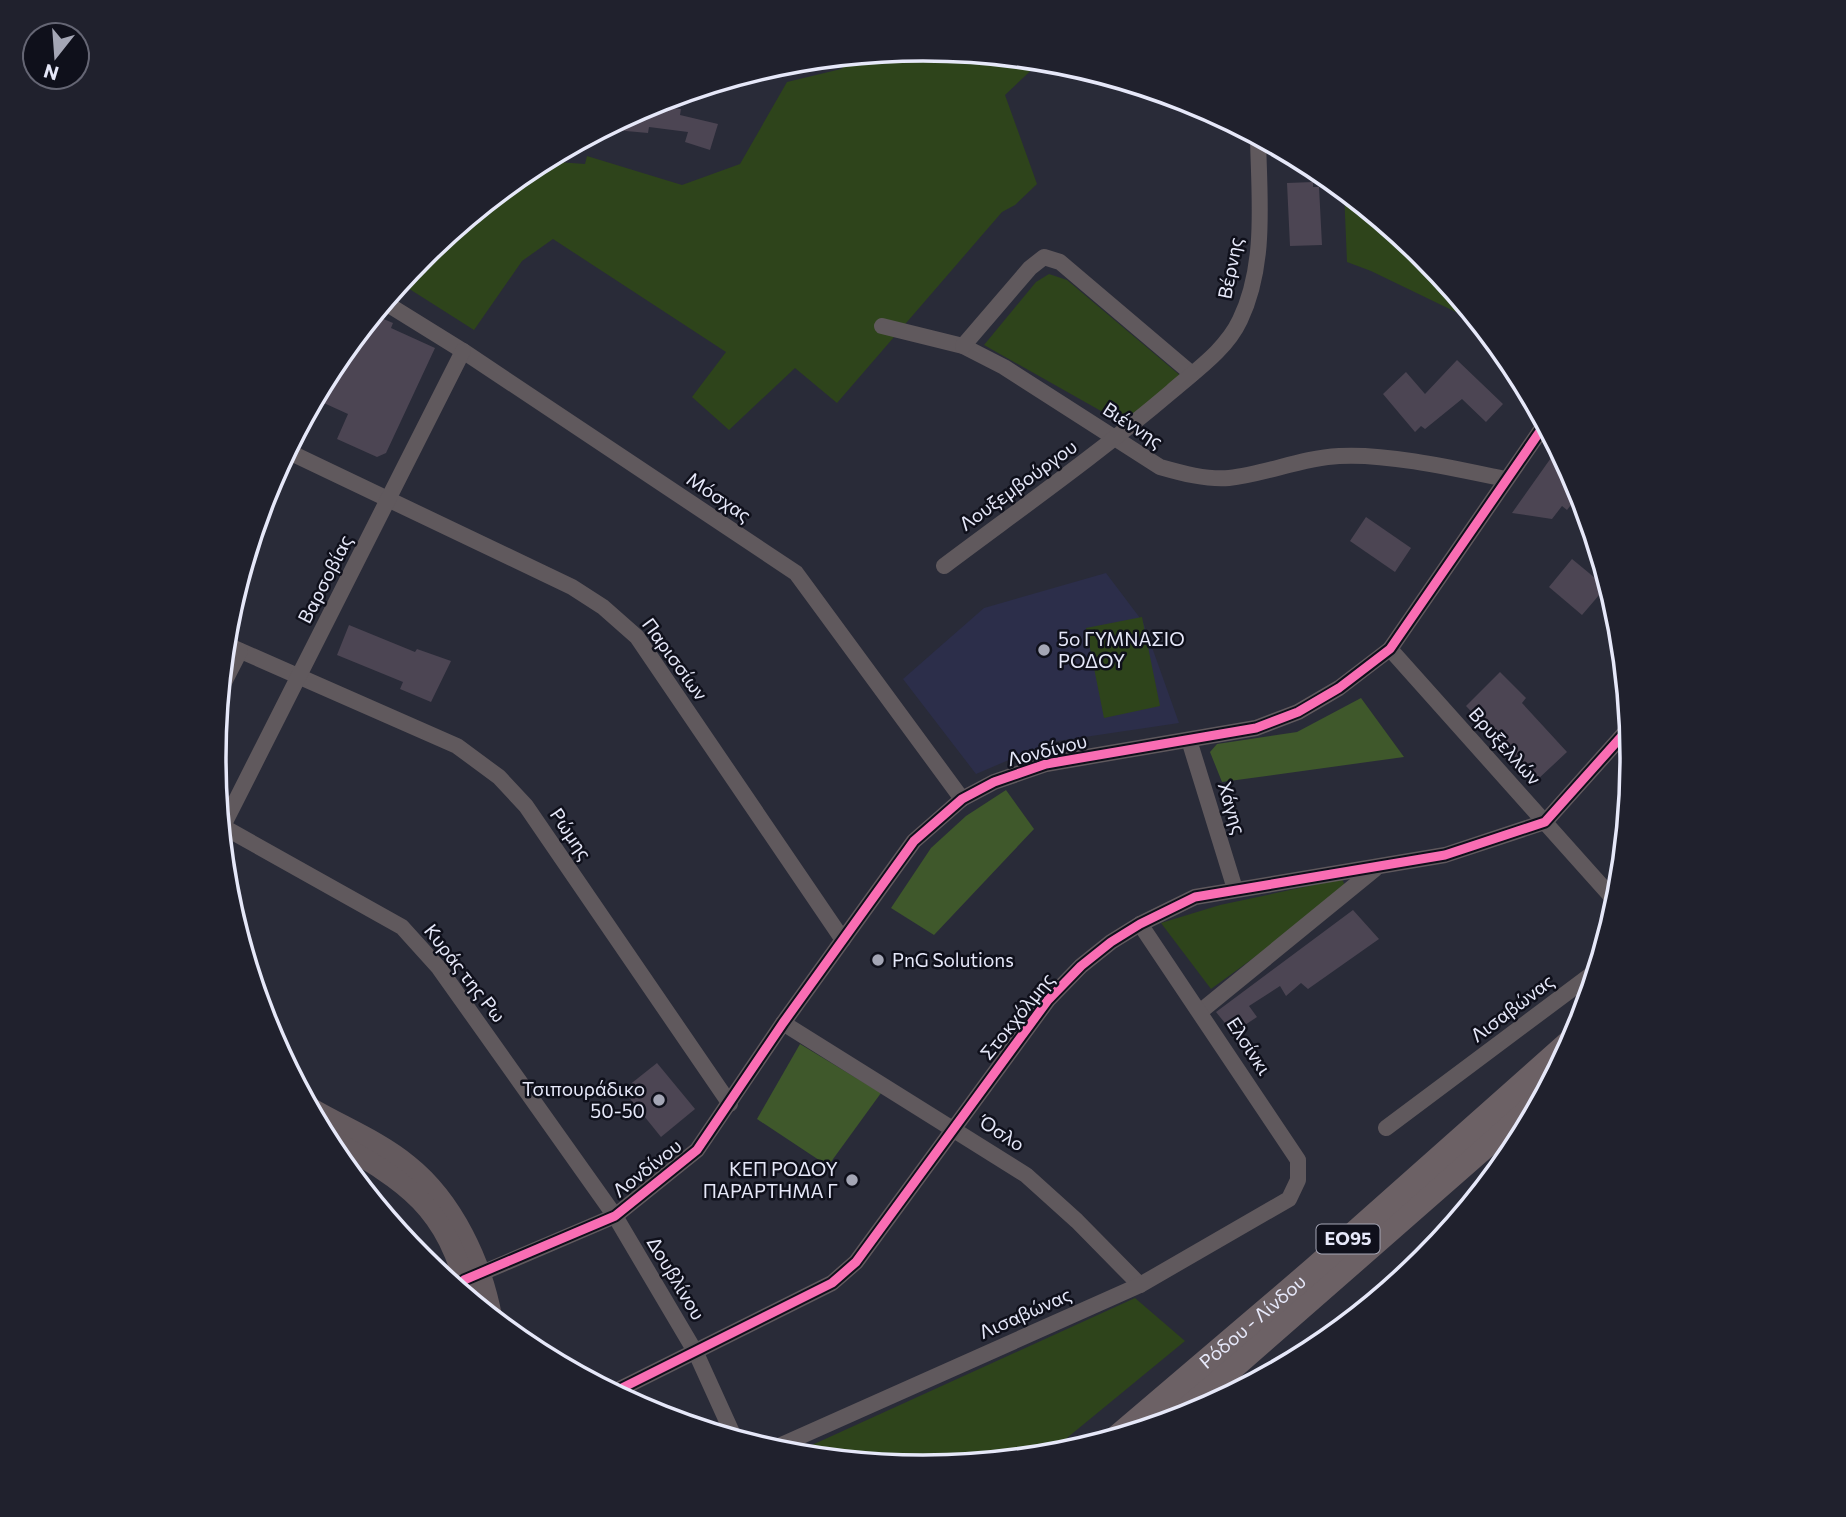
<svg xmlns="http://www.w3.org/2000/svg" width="1846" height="1517" viewBox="0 0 1846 1517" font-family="Commissioner,sans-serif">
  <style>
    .built { fill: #2c2e4a }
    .green { fill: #2e441b }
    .forest { fill: #3f582b }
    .building { fill: #4c4553 }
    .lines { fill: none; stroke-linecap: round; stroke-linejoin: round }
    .street { stroke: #60595d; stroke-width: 16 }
    .secondary { stroke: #645a5e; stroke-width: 21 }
    .primary { stroke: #6c6165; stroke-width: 24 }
    .cycleway-casing { stroke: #0f101b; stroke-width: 13 }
    .cycleway { stroke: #f96db3; stroke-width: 9 }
    .poi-dot { fill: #a4a6b5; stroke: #0f101b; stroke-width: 2.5 }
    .labels { text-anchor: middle; stroke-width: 5; stroke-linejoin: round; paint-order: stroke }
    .shield { fill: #0f101b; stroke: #a6a7b6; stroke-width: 2 }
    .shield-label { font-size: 18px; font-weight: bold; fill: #e6e8f9 }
    .street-label { font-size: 19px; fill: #e6e8f9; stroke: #0f101b }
    .poi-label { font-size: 19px; fill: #e6e8f9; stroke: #0f101b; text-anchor: start }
    .rim { fill: none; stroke: #e6e8f9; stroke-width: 3.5 }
  </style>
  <rect width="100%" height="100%" fill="#292b38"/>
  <path class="built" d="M1106,573L1143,622L1179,723L1051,742L976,774L903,679L984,608Z"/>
  <g class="green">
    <path d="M923,49L1041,61L1005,95L1037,184L1015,205L1002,212L837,403L795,368L729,430L692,397L726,352L553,239L522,261L474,330L400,283L422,257L529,168L544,161L585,164L587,156L682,185L740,164L787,82L841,69L859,55Z"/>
    <path d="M1344,190L1425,257L1466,307L1460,314L1371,271L1347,262Z"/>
    <path d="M1049,274L1067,280L1182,377L1124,424L984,345L1036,282Z"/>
    <path d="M1142,617L1160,706L1104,718L1086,628Z"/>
    <path d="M1342,879L1347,890L1211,989L1161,923L1220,905Z"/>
    <path d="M1135,1298L1185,1341L1045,1456L923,1468L790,1455Z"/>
  </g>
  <g class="forest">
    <path d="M1361,698L1404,757L1222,782L1210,752L1217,744L1297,732Z"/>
    <path d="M1006,790L1034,829L934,935L891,908L931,848L966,816Z"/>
    <path d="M800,1044L881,1093L828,1166L757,1119Z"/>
  </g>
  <g class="building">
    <path d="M662,107L681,109L680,115L718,124L710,150L685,142L688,132L649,127L648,133L604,129L637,111L659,113Z"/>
    <path d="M1313,182V187H1319L1322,245L1290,246L1287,183Z"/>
    <path d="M374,315L393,323L391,328L435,348L386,453L377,457L337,439L348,414L315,399L333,364Z"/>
    <path d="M1457,360L1503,404L1486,422L1462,399L1425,429L1421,426L1415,432L1383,394L1406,372L1425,394Z"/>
    <path d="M1558,448L1580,493L1567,510L1562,506L1552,519L1512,513Z"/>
    <path d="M1366,517L1411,548L1395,572L1350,541Z"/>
    <path d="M1572,559L1606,587L1582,615L1549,587Z"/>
    <path d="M349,625L415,652L417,649L451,661L431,702L400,689L403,682L337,655Z"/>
    <path d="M1500,672L1526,698L1522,703L1567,752L1537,780L1466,706Z"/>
    <path d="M1353,910L1379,939L1308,989L1301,983L1286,996L1280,986L1249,1006L1257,1017L1233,1033L1216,1012Z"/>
    <path d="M657,1063L695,1109L661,1137L623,1090Z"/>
  </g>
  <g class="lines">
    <g class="street">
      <path d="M384,302L463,351L796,573L962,799"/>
      <path d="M882,326L963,346L1004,367L1160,467C1181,473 1207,480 1229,478C1266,474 1301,458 1339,456C1387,453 1457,469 1505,479"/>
      <path d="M963,346L1030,268L1044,257L1060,262L1192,374"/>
      <path d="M287,451L572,587L603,607L637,637L843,940"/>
      <path d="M944,566C1020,509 1098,454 1171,392C1195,371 1226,350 1240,320C1267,264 1259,197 1258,137"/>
      <path d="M225,644L457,746L499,777L526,806L730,1104"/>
      <path d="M1390,649L1617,903"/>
      <path d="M220,690L240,651"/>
      <path d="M1189,740L1235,889"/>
      <path d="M220,825L402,927L439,968L615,1216L696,1353L735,1439"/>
      <path d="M223,826L463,351"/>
      <path d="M1201,1011L1375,869"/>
      <path d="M783,1023L1026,1175L1077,1221L1140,1285"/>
      <path d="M1386,1128L1596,971"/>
      <path d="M470,1278L615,1216L697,1150L783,1023L914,841L962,799L994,782L1046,764L1256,728L1298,712L1339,688L1390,649L1545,424"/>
      <path d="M612,1393L832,1283L856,1262L1048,1000L1081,966L1111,942L1140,924L1195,897L1445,855L1545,822L1629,728"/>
      <path d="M770,1450L1140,1285L1289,1199L1298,1180V1160L1140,924"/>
    </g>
    <g class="secondary">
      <path d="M309,1107C341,1126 379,1141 408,1165C453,1201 482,1263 492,1319"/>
      <path d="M323,1134C404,1181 446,1202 469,1299"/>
    </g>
    <g class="primary">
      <path d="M1172,1421L1543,1096"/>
      <path id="s1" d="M1117,1437L1315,1268L1575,1037"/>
    </g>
    <g class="cycleway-casing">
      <g id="cycleway">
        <path d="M464,1280L615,1216L697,1150L783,1023L914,841L962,799L994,782L1046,764L1256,728L1298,712L1339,688L1390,649L1545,424"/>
        <path d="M612,1393L832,1283L856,1262L1048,1000L1081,966L1111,942L1140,924L1195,897L1445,855L1545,822L1629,728"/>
      </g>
    </g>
    <use href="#cycleway" class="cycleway"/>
  </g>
  <g class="poi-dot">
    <circle cx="1044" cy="650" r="7"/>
    <circle cx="878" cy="960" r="7"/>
    <circle cx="659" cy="1100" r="7"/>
    <circle cx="852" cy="1180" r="7"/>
  </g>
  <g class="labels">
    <rect class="shield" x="1316.5" y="1224.5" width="63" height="29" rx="5"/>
    <g class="shield-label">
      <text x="1348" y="1245">ΕΟ95</text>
    </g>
    <g class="street-label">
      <text transform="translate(1230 268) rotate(-79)" y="7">Βέρνης</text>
      <text transform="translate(1133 425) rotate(33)" y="7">Βιέννης</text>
      <text transform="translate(1018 485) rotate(-36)" y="7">Λουξεμβούργου</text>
      <text transform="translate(719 497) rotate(34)" y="7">Μόσχας</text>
      <text transform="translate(325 579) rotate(-63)" y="7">Βαρσοβίας</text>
      <text transform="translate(675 659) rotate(54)" y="7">Παρισσίων</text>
      <text transform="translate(1505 746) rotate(48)" y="7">Βρυξελλών</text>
      <text transform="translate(1047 750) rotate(-14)" y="7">Λονδίνου</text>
      <text transform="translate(1232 808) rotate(73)" y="7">Χάγης</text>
      <text transform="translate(571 834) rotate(56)" y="7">Ρώμης</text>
      <text transform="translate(465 973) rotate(52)" y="7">Κυράς της Ρω</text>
      <text transform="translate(1512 1008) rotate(-37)" y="7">Λισαβώνας</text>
      <text transform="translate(1017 1016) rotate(-51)" y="7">Στοκχόλμης</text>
      <text transform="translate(1249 1046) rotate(57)" y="7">Ελσίνκι</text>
      <text transform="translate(1002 1133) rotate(33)" y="7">Όσλο</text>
      <text transform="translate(647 1168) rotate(-38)" y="7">Λονδίνου</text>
      <text transform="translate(676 1278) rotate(59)" y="7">Δουβλίνου</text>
      <text transform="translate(1025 1313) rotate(-24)" y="7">Λισαβώνας</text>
      <text dy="7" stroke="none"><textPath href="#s1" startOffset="178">Ρόδου - Λίνδου</textPath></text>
    </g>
    <g class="poi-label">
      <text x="1058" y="646">5ο ΓΥΜΝΑΣΙΟ<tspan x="1058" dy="22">ΡΟΔΟΥ</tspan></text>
      <text x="892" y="967">PnG Solutions</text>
      <text x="645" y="1096" text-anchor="end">Τσιπουράδικο<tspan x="645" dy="22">50-50</tspan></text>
      <text x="838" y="1176" text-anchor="end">ΚΕΠ ΡΟΔΟΥ<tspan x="838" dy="22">ΠΑΡΑΡΤΗΜΑ Γ</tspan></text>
    </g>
  </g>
  <path d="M0 0H1846V1517H0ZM226 758a697 697 0 1 1 1394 0a697 697 0 1 1-1394 0Z" fill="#20212d" fill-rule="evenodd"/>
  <path class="rim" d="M226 758a697 697 0 1 1 1394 0a697 697 0 1 1-1394 0Z"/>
  <g transform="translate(56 56) rotate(197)"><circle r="33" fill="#0f101b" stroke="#656674" stroke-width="2"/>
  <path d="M0-5L12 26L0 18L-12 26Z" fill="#a4a6b5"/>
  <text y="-10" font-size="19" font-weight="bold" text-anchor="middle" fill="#e6e8f9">N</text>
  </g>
</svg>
